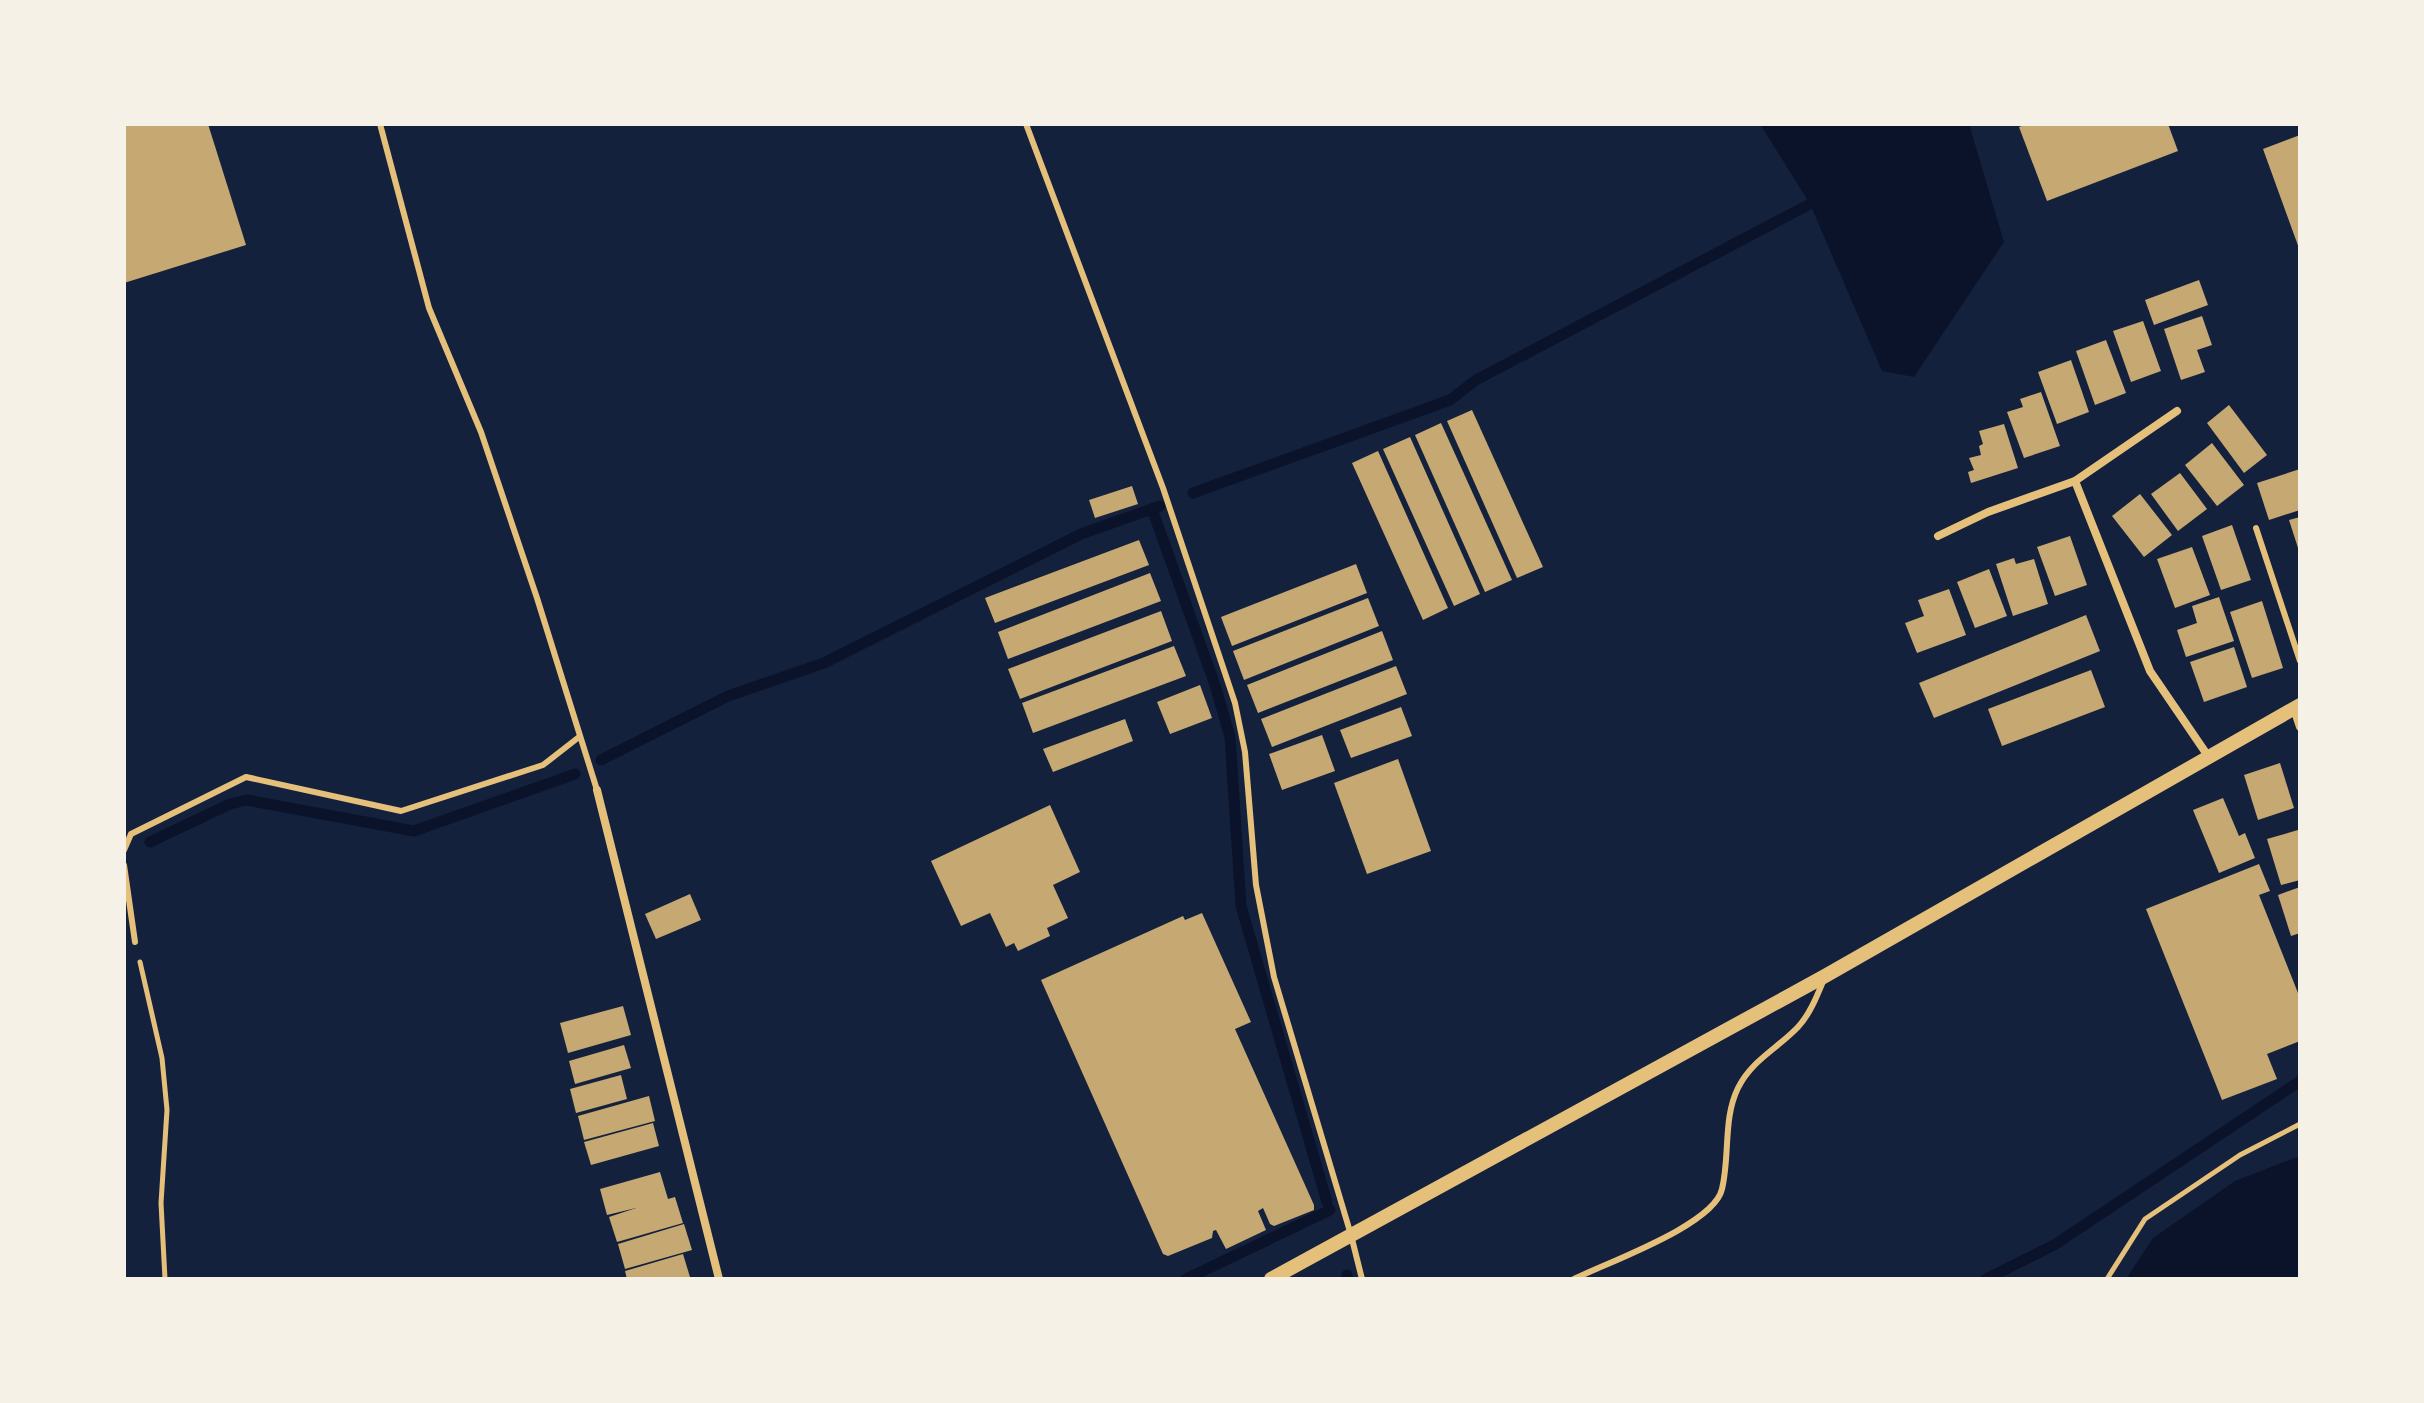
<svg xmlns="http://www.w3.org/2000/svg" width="2424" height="1403" viewBox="0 0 2424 1403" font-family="'Roboto Serif',serif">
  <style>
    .water { fill: #0b132b }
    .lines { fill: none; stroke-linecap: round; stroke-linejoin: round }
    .stream { stroke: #0b132b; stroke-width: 11 }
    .building { fill: #c6a872 }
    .path { stroke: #e5c07b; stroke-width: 5 }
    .service { stroke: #e5c07b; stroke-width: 6 }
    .minor { stroke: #e5c07b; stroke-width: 8 }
    .tertiary { stroke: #e5c07b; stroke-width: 14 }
  </style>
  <rect width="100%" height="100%" fill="#14213d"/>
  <g class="water">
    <path d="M1760,124H1969L2004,242L1914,377L1882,371L1810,204Z"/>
    <path d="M2300,1156V1279H2126L2153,1238L2235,1181Z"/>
  </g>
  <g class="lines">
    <g class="stream">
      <path d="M1193,493L1450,400L1476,380L1810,204"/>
      <path d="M1152,509L1215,685L1230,737L1241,906L1327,1202"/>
      <path d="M601,760L728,696L824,663L1081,534L1160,506"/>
      <path d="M150,842L230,804L247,800L414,831L575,774"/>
      <path d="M1347,1275L1348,1279"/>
      <path d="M1186,1279L1330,1210"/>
      <path d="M1986,1279L2054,1245L2300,1081"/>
    </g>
  </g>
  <g class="building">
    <path d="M124,124H208L246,245L124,283Z"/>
    <path d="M2027,124H2168L2178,151L2047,201L2019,127Z"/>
    <path d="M2300,135V251L2263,149Z"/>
    <path d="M2199,280L2208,305L2154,325L2145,300Z"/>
    <path d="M2202,316L2212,345L2197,350L2205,372L2181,380L2164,329Z"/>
    <path d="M2143,321L2161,371L2131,382L2113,331Z"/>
    <path d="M2106,340L2126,393L2095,405L2076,351Z"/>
    <path d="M2071,360L2089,412L2057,424L2038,372Z"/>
    <path d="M2041,392L2060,446L2024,458L2007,412L2023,407L2020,399Z"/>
    <path d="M2229,405L2267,455L2244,473L2207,423Z"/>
    <path d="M1472,410L1543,567L1517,578L1447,421Z"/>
    <path d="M1441,423L1512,580L1485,592L1415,435Z"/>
    <path d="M2004,424L2018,468L1971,483L1968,472L1974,470L1969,458L1981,455L1979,446L1983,444L1979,431Z"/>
    <path d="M1410,437L1480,594L1454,606L1383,449Z"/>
    <path d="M2212,443L2244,485L2217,506L2185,465Z"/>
    <path d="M1378,451L1448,608L1423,620L1352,463Z"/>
    <path d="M2300,469V510L2269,520L2257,483Z"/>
    <path d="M2180,473L2207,509L2178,531L2151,494Z"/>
    <path d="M1132,486L1138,504L1095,518L1089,500Z"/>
    <path d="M2140,494L2172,535L2144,557L2112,516Z"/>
    <path d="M2300,517V551H2299L2289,520Z"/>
    <path d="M2232,525L2251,580L2221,590L2202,536Z"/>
    <path d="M2070,536L2087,585L2055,596L2037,547Z"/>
    <path d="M1139,540L1149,565L995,623L985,598Z"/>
    <path d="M2192,547L2210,595L2175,608L2157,559Z"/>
    <path d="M2014,558L2016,564L2034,559L2048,604L2013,616L1996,564Z"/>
    <path d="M1356,564L1367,593L1232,646L1221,617Z"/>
    <path d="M1989,569L2007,616L1975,628L1957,582Z"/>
    <path d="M1150,573L1161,601L1008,659L998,632Z"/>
    <path d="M1949,589L1966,635L1917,653L1905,623L1924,616L1918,600Z"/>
    <path d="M2219,597L2234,641L2186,657L2177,630L2197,623L2192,606Z"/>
    <path d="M1368,598L1379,626L1244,680L1233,651Z"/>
    <path d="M2262,601L2283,668L2252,678L2230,612Z"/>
    <path d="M1161,611L1172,641L1020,699L1008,669Z"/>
    <path d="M2086,615L2100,651L1934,718L1919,683Z"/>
    <path d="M1382,631L1393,660L1258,713L1247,685Z"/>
    <path d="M1174,646L1186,676L1033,733L1022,703Z"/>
    <path d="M2234,647L2247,687L2204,702L2190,662Z"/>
    <path d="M1396,666L1407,694L1272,747L1261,719Z"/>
    <path d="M2091,670L2105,707L2002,746L1988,709Z"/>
    <path d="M1200,685L1212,718L1170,734L1157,702Z"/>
    <path d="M1401,707L1412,736L1351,758L1340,730Z"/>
    <path d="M1125,719L1133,741L1053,772L1043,749Z"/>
    <path d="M1322,735L1335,771L1282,790L1269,754Z"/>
    <path d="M1398,759L1431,851L1367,874L1334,783Z"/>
    <path d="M2280,763L2294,808L2258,820L2244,775Z"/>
    <path d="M2223,798L2239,836L2245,833L2255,858L2219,873L2193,810Z"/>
    <path d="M1050,805L1080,872L1053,885L1068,918L1047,928L1050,936L1018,951L1014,943L1006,947L990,913L961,926L931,861Z"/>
    <path d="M2298,830L2300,880L2281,885L2267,839Z"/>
    <path d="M2259,864L2270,891L2259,895L2300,998V1041L2267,1054L2277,1079L2222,1100L2146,909Z"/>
    <path d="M2300,887V933L2291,936L2278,895Z"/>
    <path d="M690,894L701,920L656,939L645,914Z"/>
    <path d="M1202,913L1251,1022L1235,1029L1314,1205V1210L1274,1226L1270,1224L1263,1208L1258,1211L1266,1230L1226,1249L1216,1230L1213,1231L1212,1238L1168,1256L1163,1254L1041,980L1183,916L1185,920Z"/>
    <path d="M623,1006L631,1035L568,1053L560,1023Z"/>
    <path d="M624,1045L631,1068L575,1084L569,1061Z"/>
    <path d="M621,1075L627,1099L576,1113L570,1089Z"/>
    <path d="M649,1096L655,1121L584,1140L578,1116Z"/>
    <path d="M653,1123L659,1146L591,1165L584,1142Z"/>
    <path d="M660,1172L668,1199L675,1197L683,1223L617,1242L609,1217L636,1208L607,1215L600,1189Z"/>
    <path d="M684,1224L692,1250L625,1269L618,1244Z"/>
    <path d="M683,1254L690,1277L627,1279L625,1271Z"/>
  </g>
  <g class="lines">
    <g class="path">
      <path d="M140,962L162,1058L167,1110L161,1203L165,1279"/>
      <path d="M2107,1279L2145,1219L2240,1155L2300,1124"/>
    </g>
    <g class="service">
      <path d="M380,124L429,308L481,432L537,598L597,790"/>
      <path d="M1026,124L1163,488L1235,703L1245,752L1256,885L1274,977L1351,1235L1362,1279"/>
      <path d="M2256,528L2300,661"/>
      <path d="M124,850L131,834L246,777L401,811L543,765L579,737"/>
      <path d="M124,865L135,942"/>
      <path d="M1574,1279C1608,1262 1714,1225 1722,1189C1730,1156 1723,1118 1738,1088C1752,1060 1777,1049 1798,1027C1810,1014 1817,996 1824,979"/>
    </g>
    <g class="minor">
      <path d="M2075,481L2150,671L2208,756"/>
      <path d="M1938,536L1988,512L2075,481L2177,411"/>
      <path d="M2294,709L2300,727"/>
      <path d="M597,790L719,1279"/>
    </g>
    <path class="tertiary" d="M1271,1279L1825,976L2300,705"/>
  </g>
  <rect width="2424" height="1403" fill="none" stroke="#f6f1e7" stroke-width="252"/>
</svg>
